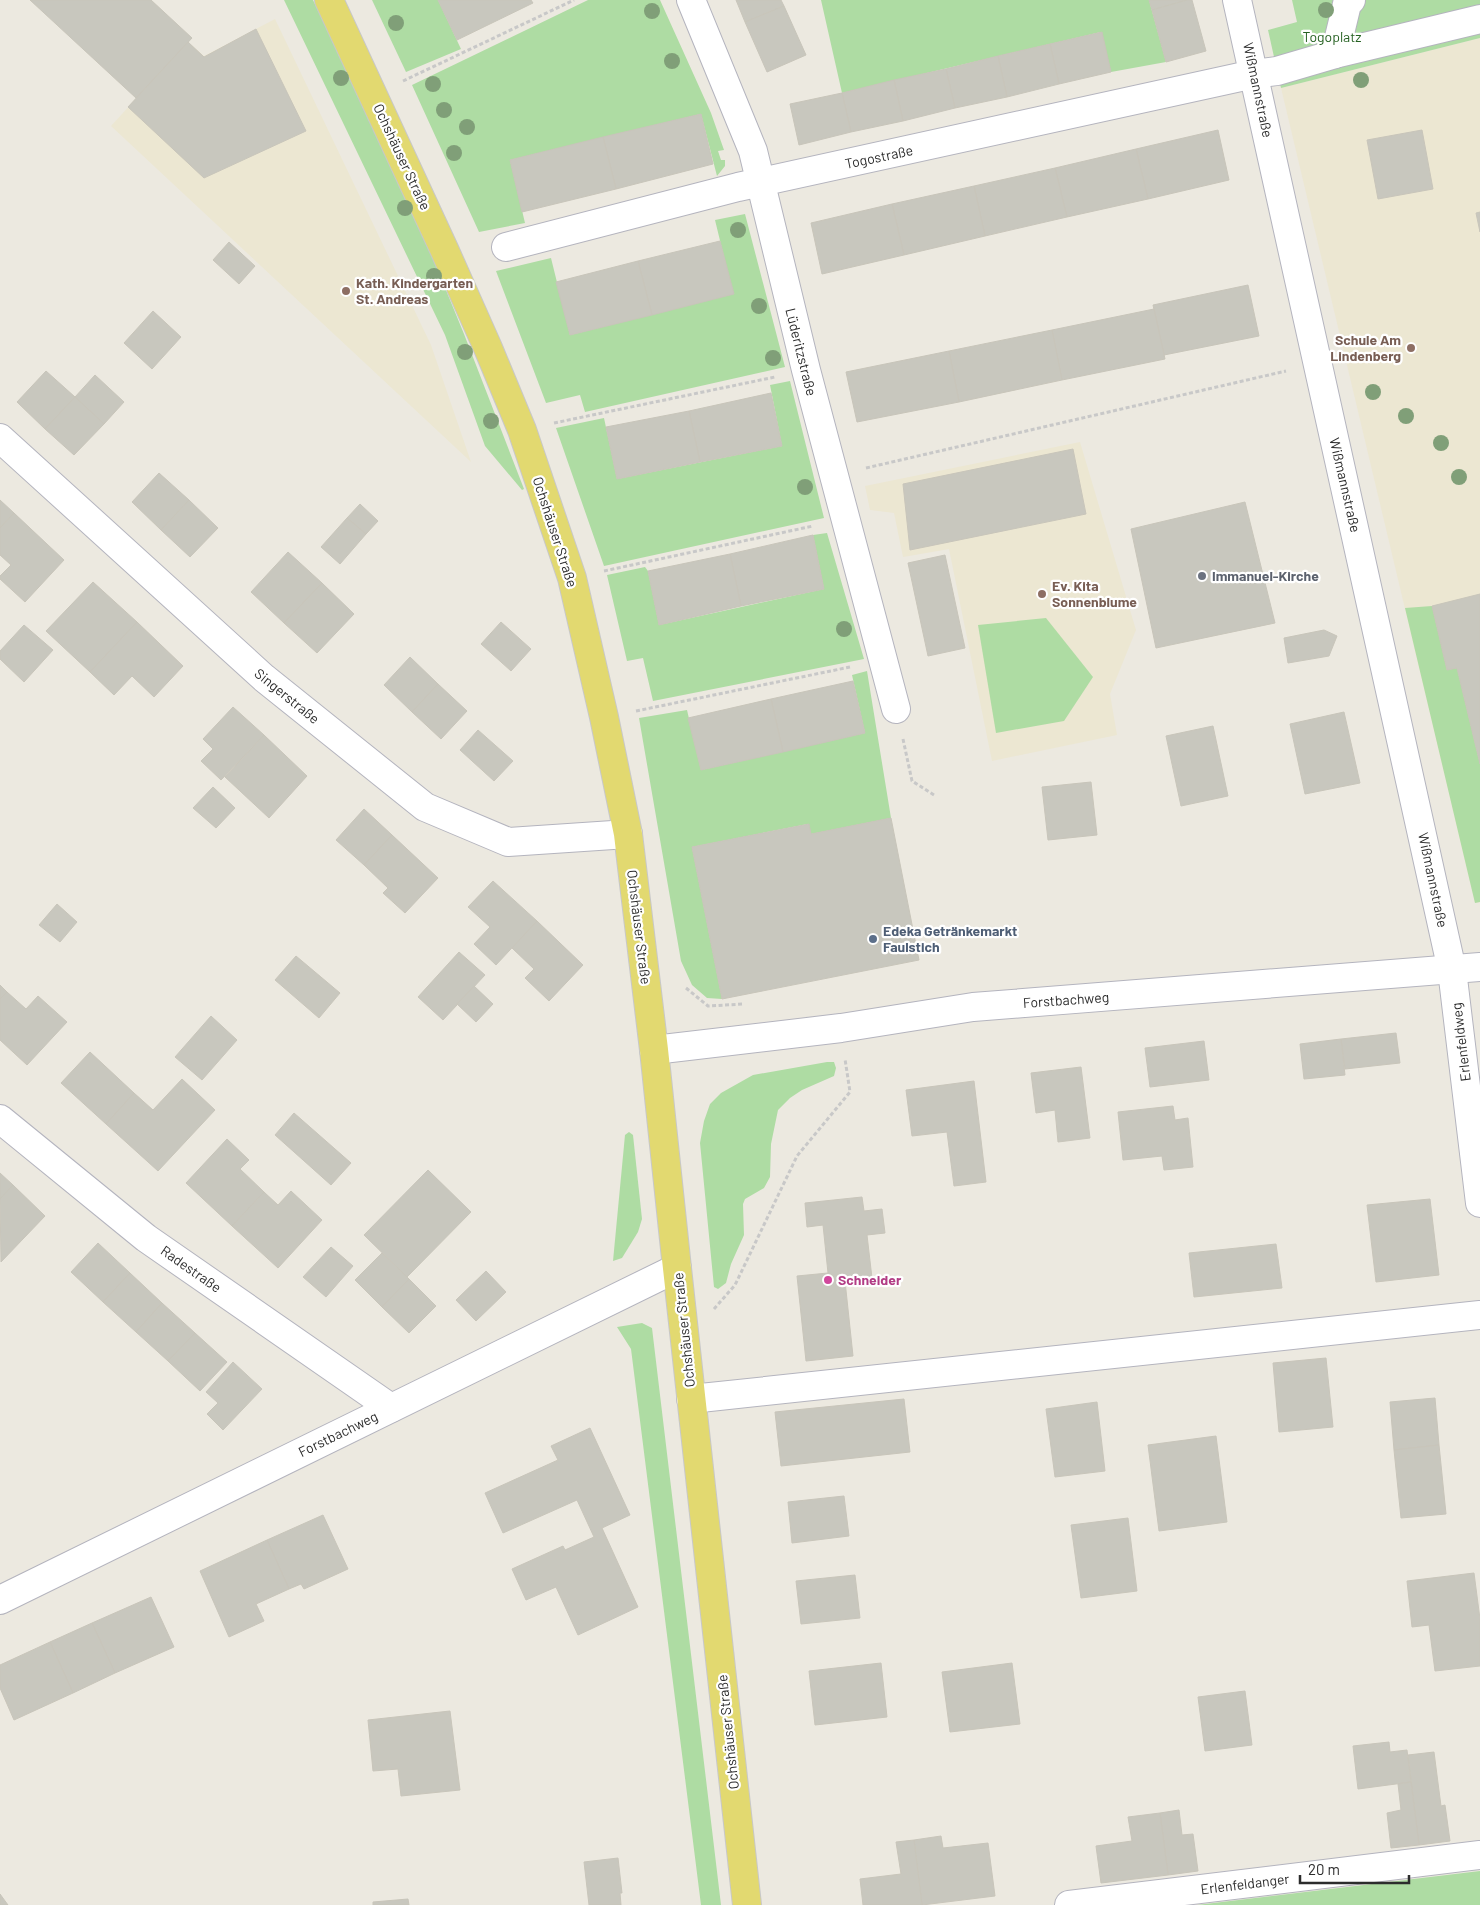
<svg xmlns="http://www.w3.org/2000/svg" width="1480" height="1905" viewBox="0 0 1480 1905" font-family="Barlow,sans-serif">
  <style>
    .education { fill: #ece7d2 }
    .green { fill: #aedca3 }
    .building { fill: #c8c7be; stroke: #c8c5ba }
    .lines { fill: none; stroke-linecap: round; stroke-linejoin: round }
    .minor-casing { stroke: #b4b4be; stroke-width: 30 }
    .major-casing { stroke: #c8c8c8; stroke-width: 30 }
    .path { stroke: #c8c8c8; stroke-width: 3; stroke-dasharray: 4 2.5; stroke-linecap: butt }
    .minor { stroke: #fff; stroke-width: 28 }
    .major { stroke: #e2d970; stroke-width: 28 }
    .tree { fill: #809f78 }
    .education-dot { fill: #8d6e63; stroke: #fff; stroke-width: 2 }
    .worship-dot { fill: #6b7280; stroke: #fff; stroke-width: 2 }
    .service-dot { fill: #5c6f8a; stroke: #fff; stroke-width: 2 }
    .hotel-dot { fill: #d1479c; stroke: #fff; stroke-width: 2 }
    .labels { text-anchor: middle; stroke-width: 4.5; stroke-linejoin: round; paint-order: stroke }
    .park-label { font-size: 14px; fill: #276223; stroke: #fff }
    .street-label { font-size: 14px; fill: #2c2c2c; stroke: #fff }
    .education-label { font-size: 14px; font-weight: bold; fill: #785e54; stroke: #fff; text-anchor: start }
    .worship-label { font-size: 14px; font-weight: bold; fill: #5b616d; stroke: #fff; text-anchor: start }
    .service-label { font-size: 14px; font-weight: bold; fill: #4e5e75; stroke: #fff; text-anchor: start }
    .hotel-label { font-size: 14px; font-weight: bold; fill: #b23c85; stroke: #fff; text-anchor: start }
  </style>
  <rect width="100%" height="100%" fill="#ece9e0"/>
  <g class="education">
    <path d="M275,19L431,345L471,462L111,126L188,42L204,56Z"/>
    <path d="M1480,38V902L1475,903L1281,88Z"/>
    <path d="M1080,442L1136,630L1110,694L1117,735L992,761L949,549L903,557L894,513L870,510L865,486Z"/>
  </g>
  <g class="green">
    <path d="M284,0H313L418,222L464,334L524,489L522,490L485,446L445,335Z"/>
    <path d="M372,0H438L461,49L406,72Z"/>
    <path d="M588,0H660L711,113L724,150L718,151L721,160H725V166L717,176L701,114L510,160L525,223L479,232L412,85Z"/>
    <path d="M821,0H1149L1166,62L1111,72L1101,32L842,93Z"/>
    <path d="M1292,0H1480V38L1281,88L1268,30L1297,22Z"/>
    <path d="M745,214L785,367L585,412L580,395L546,403L496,271L551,258L570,335L733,294L715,220Z"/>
    <path d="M790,381L824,518L604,566L556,428L604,418L617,479L782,446L770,385Z"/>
    <path d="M827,533L864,659L653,701L643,658L627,661L607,575L645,567L648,571L659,625L824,589L813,535Z"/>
    <path d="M1432,606L1447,670L1457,668L1480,764V902L1475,903L1405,608Z"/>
    <path d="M1046,618L1093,677L1064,721L996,733L978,625Z"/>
    <path d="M867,671L891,818L811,834L808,824L692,847L722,999L707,998L692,985L681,961L639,718L687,710L701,770L865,733L852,675Z"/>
    <path d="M827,1062H834L836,1068L834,1076L802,1090L790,1098L778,1110L771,1144L770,1177L764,1188L745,1199L743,1204L744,1235L731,1264L726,1283L718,1289L714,1287L700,1143L704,1121L710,1104L721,1093L753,1075Z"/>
    <path d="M629,1132L633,1135L642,1219L638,1232L622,1258L613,1261L625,1135Z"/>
    <path d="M642,1323L652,1328L721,1905H701L631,1349L617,1327Z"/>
    <path d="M1480,1871V1905H1197Z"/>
  </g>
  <g class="building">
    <path d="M30,0H151L192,38L136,98Z"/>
    <path d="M438,0H531L533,3L457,40Z"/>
    <path d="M736,0H781L784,6L745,22Z"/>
    <path d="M1149,0H1187L1152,10Z"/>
    <path d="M1187,0H1192L1206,51L1166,62L1152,10Z"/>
    <path d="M784,6L806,55L767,72L745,22Z"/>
    <path d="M256,29L306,131L204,178L128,107L188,42L204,57Z"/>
    <path d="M1102,32L1111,72L1059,84L1050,44Z"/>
    <path d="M1050,44L1059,84L1007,97L998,56Z"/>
    <path d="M998,56L1007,97L955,108L946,69Z"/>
    <path d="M946,69L955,108L903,121L894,80Z"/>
    <path d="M894,80L903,121L851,132L842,93Z"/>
    <path d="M842,93L851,132L799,145L790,104Z"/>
    <path d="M701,114L713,164L616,189L603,137Z"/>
    <path d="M1218,130L1229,180L1148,199L1136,149Z"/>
    <path d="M1422,130L1433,189L1378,199L1367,140Z"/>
    <path d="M603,137L616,189L522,212L510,160Z"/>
    <path d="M1136,149L1148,199L1067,217L1055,168Z"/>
    <path d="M1055,168L1067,217L985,236L974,186Z"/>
    <path d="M974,186L985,236L904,255L892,204Z"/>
    <path d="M892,204L904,255L822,274L811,223Z"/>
    <path d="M1480,212V232L1476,213Z"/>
    <path d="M720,241L734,294L652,315L638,261Z"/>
    <path d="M229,242L255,266L239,284L213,260Z"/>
    <path d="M638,261L652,315L570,335L556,282Z"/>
    <path d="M1248,285L1259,336L1164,355L1153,305Z"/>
    <path d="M1154,309L1165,359L1062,380L1052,330Z"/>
    <path d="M153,311L181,337L152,369L124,343Z"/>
    <path d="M1052,330L1062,380L959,402L949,351Z"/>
    <path d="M949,351L959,402L857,422L846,372Z"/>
    <path d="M46,371L75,397L45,429L17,402Z"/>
    <path d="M95,375L124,402L104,424L75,397Z"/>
    <path d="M771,393L782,446L700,462L689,411Z"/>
    <path d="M75,397L104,424L74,455L45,429Z"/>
    <path d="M689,411L700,462L617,479L606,427Z"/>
    <path d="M1073,449L1086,514L910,550L903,484Z"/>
    <path d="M159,473L189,500L161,530L132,502Z"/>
    <path d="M0,500L14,513L0,528Z"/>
    <path d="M189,500L218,528L190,557L161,530Z"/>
    <path d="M1245,502L1275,623L1156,648L1131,529Z"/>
    <path d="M360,504L378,521L366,534L347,518Z"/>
    <path d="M14,513L64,560L25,602L0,579V576L11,565L0,555V528Z"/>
    <path d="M347,518L366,534L340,564L321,547Z"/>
    <path d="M813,535L824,589L741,606L730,554Z"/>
    <path d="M288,552L322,583L284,623L251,592Z"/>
    <path d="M730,554L741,606L659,625L648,571Z"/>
    <path d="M945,555L965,648L928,656L908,563Z"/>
    <path d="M93,582L137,622L90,672L46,631Z"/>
    <path d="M322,583L354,614L317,653L284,623Z"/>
    <path d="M1480,594V764L1457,668L1447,670L1432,606Z"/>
    <path d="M137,622L183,666L154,697L132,676L114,695L90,672Z"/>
    <path d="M501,622L531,649L511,671L481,644Z"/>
    <path d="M24,625L53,650L24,682L0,659V651Z"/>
    <path d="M1324,630L1337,636L1329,656L1288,663L1284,638Z"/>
    <path d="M410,657L438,684L412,712L384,685Z"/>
    <path d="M853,681L865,733L783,752L771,699Z"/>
    <path d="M438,684L467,711L441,739L412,712Z"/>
    <path d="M771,699L783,752L701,770L688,718Z"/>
    <path d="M233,707L264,735L221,780L201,761L213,749L203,739Z"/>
    <path d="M1344,712L1360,783L1305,794L1290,724Z"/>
    <path d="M1213,726L1228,796L1181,806L1166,736Z"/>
    <path d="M478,730L513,761L494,781L460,750Z"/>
    <path d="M264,735L307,776L269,818L225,777Z"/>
    <path d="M1091,782L1097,835L1048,840L1042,787Z"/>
    <path d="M213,787L235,808L216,828L193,808Z"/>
    <path d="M364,809L392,835L364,865L336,840Z"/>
    <path d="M891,818L919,960L722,999L692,847L809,824L811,834Z"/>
    <path d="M392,835L438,878L405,913L383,893L388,888L364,865Z"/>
    <path d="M493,881L537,921L496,965L474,944L490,927L468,907Z"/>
    <path d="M57,904L77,922L60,942L39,925Z"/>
    <path d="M537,921L583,965L549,1001L525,978L534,969L512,948Z"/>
    <path d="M459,952L485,975L443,1020L418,997Z"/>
    <path d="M296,956L340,993L319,1018L275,980Z"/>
    <path d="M0,985L7,992L0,999Z"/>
    <path d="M474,986L493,1004L476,1022L457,1004Z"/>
    <path d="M7,992L26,1009L38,996L67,1022L27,1065L0,1040V999Z"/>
    <path d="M211,1016L237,1040L202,1080L175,1057Z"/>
    <path d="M1396,1033L1400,1063L1345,1069L1341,1039Z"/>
    <path d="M1341,1039L1345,1075L1304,1079L1300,1044Z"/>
    <path d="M1204,1041L1209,1080L1150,1087L1145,1048Z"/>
    <path d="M90,1052L134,1093L106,1124L61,1083Z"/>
    <path d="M1081,1067L1090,1138L1058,1142L1055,1110L1036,1113L1031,1073Z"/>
    <path d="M182,1079L215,1110L158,1171L106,1124L134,1093L153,1110Z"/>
    <path d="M974,1081L986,1182L954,1186L947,1132L912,1136L906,1090Z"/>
    <path d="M1173,1106L1175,1120L1188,1118L1193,1167L1164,1170L1162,1156L1123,1160L1118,1112Z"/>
    <path d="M294,1113L351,1163L331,1185L275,1135Z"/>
    <path d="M227,1139L249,1160L240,1169L264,1192L232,1226L186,1183Z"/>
    <path d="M428,1170L471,1212L407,1277L364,1235Z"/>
    <path d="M0,1173L13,1185L0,1199Z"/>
    <path d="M13,1185L45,1216L1,1262L0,1199Z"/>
    <path d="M291,1191L322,1220L278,1268L232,1226L264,1192L278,1205Z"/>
    <path d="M862,1197L864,1211L882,1209L885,1233L867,1235L872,1278L845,1281L853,1356L806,1361L797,1276L828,1273L823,1225L807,1227L805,1203Z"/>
    <path d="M1430,1199L1439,1275L1376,1282L1367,1205Z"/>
    <path d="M98,1243L130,1273L103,1302L71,1272Z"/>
    <path d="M1276,1244L1282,1288L1194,1297L1189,1253Z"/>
    <path d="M331,1247L353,1266L326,1297L303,1277Z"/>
    <path d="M382,1253L409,1279L382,1307L355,1280Z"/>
    <path d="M486,1271L506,1292L476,1321L456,1300Z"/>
    <path d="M130,1273L162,1303L136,1332L103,1302Z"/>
    <path d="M409,1279L436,1306L409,1333L382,1307Z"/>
    <path d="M162,1303L195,1333L168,1361L136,1332Z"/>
    <path d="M195,1333L227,1362L200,1391L168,1361Z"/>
    <path d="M1326,1358L1333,1427L1279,1432L1273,1363Z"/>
    <path d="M233,1362L262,1389L223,1430L207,1414L218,1403L206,1392Z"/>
    <path d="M1435,1398L1439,1445L1394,1450L1390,1402Z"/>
    <path d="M904,1399L910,1452L781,1466L775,1412Z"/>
    <path d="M1097,1402L1105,1471L1055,1477L1046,1409Z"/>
    <path d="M590,1428L630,1515L602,1528L638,1607L578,1635L556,1587L526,1600L512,1569L563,1546L565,1550L594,1537L577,1500L503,1533L485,1493L558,1460L551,1446Z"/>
    <path d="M1216,1436L1227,1522L1159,1531L1148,1445Z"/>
    <path d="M1439,1445L1446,1514L1401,1518L1394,1450Z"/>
    <path d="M844,1496L849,1536L792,1543L788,1502Z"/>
    <path d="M323,1515L348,1569L304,1589L301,1584L289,1589L267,1540Z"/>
    <path d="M1128,1518L1137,1591L1081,1598L1071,1525Z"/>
    <path d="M267,1540L289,1589L256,1604L264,1621L229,1637L200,1571Z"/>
    <path d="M1474,1573L1480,1619V1666L1435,1671L1429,1625L1412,1627L1407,1581Z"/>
    <path d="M855,1575L860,1618L801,1624L796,1581Z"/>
    <path d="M151,1597L174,1647L115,1673L92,1623Z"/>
    <path d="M92,1623L115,1673L73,1693L50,1642Z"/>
    <path d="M50,1642L73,1693L14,1720L0,1688V1665Z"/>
    <path d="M881,1663L887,1717L815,1725L809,1671Z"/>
    <path d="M1012,1663L1020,1724L950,1732L942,1672Z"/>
    <path d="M1245,1691L1252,1745L1205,1751L1198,1697Z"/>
    <path d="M450,1711L460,1790L401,1796L398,1769L373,1771L368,1720Z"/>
    <path d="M1389,1742L1390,1752L1407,1750L1411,1782L1358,1789L1353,1746Z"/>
    <path d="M1434,1752L1441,1806L1445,1805L1450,1841L1419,1845L1408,1755Z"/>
    <path d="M1411,1782L1419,1845L1391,1848L1387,1813L1401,1810L1398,1784Z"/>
    <path d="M1179,1810L1182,1835L1193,1834L1198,1871L1168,1875L1160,1813Z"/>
    <path d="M1160,1813L1168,1875L1101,1883L1096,1846L1132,1841L1128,1817Z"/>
    <path d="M941,1836L943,1848L988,1843L995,1896L922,1905L914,1840Z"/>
    <path d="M914,1840L922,1905H863L860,1879L901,1874L896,1842Z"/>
    <path d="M618,1858L622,1893H620L621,1905H589L584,1862Z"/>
    <path d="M0,1894L8,1905H0Z"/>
    <path d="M408,1899L409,1905H373V1902Z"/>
  </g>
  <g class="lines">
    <g class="minor-casing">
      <g id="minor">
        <path d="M691,0L753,151L806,370L896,709"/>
        <path d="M1237,0L1452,970L1480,1203"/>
        <path d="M1335,54L1347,4L1351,0"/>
        <path d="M506,247L738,187L1254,74L1277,71L1335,54L1480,19"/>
        <path d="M0,438L264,678L425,807L508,842L628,834"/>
        <path d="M654,1050L841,1028L973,1007L1480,967"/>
        <path d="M0,1119L146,1238L391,1408"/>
        <path d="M691,1399L1480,1315"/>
        <path d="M0,1600L677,1268"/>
        <path d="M1069,1905L1480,1855"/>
      </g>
    </g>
    <g class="major-casing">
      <path id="major" d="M329,0L444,249L488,348L522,430L572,578L604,717L628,834L654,1050L677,1268L747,1905"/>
    </g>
    <g class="path">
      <path d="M403,81L574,0"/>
      <path d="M554,423L775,377"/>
      <path d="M866,468L1286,371"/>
      <path d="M604,571L813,526"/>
      <path d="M636,711L850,667"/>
      <path d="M903,739L912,781L934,795"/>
      <path d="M686,988L708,1006L743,1004"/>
      <path d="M714,1309L735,1285L797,1156L850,1092L845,1059"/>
    </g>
    <use href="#minor" class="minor"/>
    <use href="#major" class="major"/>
  </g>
  <g class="tree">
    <circle cx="1326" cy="10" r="8"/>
    <circle cx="652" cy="11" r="8"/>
    <circle cx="396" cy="23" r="8"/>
    <circle cx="672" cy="61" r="8"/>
    <circle cx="341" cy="78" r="8"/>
    <circle cx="1361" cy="80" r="8"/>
    <circle cx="433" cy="84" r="8"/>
    <circle cx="444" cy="110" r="8"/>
    <circle cx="467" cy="127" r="8"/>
    <circle cx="454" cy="153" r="8"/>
    <circle cx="405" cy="208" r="8"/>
    <circle cx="738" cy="230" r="8"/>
    <circle cx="434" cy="276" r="8"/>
    <circle cx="759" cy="306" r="8"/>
    <circle cx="465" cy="352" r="8"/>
    <circle cx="773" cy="358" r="8"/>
    <circle cx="1373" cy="392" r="8"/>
    <circle cx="1406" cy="416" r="8"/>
    <circle cx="491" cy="421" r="8"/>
    <circle cx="1441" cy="443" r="8"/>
    <circle cx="1459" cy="477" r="8"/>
    <circle cx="805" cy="487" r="8"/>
    <circle cx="844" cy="629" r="8"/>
  </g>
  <g class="education-dot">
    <circle cx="346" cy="291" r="5"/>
    <circle cx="1411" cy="348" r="5"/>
    <circle cx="1042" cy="594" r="5"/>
  </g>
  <circle class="worship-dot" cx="1202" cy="576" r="5"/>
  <circle class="service-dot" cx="873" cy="939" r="5"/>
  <circle class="hotel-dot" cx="828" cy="1280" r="5"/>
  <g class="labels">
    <g class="park-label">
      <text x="1332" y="42">Togoplatz</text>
    </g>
    <g class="street-label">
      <text transform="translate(1258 90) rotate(78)" y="5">Wißmannstraße</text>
      <text transform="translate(402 157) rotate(65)" y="5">Ochshäuser Straße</text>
      <text transform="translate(879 157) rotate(-12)" y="5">Togostraße</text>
      <text transform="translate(801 352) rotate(76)" y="5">Lüderitzstraße</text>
      <text transform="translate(1345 485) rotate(77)" y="5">Wißmannstraße</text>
      <text transform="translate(555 532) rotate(72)" y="5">Ochshäuser Straße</text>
      <text transform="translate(287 696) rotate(39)" y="5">Singerstraße</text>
      <text transform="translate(1433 880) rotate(78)" y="5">Wißmannstraße</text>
      <text transform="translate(639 927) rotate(83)" y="5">Ochshäuser Straße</text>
      <text transform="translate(1066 1000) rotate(-4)" y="5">Forstbachweg</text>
      <text transform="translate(1461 1042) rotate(-97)" y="5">Erlenfeldweg</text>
      <text transform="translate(191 1269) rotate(35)" y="5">Radestraße</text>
      <text transform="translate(684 1330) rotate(-96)" y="5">Ochshäuser Straße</text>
      <text transform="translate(338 1434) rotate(-26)" y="5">Forstbachweg</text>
      <text transform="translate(728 1732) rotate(-96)" y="5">Ochshäuser Straße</text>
      <text transform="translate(1245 1884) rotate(-7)" y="5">Erlenfeldanger</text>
    </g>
    <g class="education-label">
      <text x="356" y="288">Kath. Kindergarten<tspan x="356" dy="16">St. Andreas</tspan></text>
      <text x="1401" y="345" text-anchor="end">Schule Am<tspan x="1401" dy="16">Lindenberg</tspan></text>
      <text x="1052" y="591">Ev. Kita<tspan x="1052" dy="16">Sonnenblume</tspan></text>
    </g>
    <g class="worship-label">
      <text x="1212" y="581">Immanuel-Kirche</text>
    </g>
    <g class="service-label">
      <text x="883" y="936">Edeka Getränkemarkt<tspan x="883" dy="16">Faulstich</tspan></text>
    </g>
    <g class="hotel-label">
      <text x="838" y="1285">Schneider</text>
    </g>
  </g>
  <path d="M1300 1875v8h109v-8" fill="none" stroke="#2c2c2c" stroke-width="2.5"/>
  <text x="1308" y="1875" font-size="15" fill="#2c2c2c" stroke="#ffffff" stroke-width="4" paint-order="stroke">20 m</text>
</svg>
